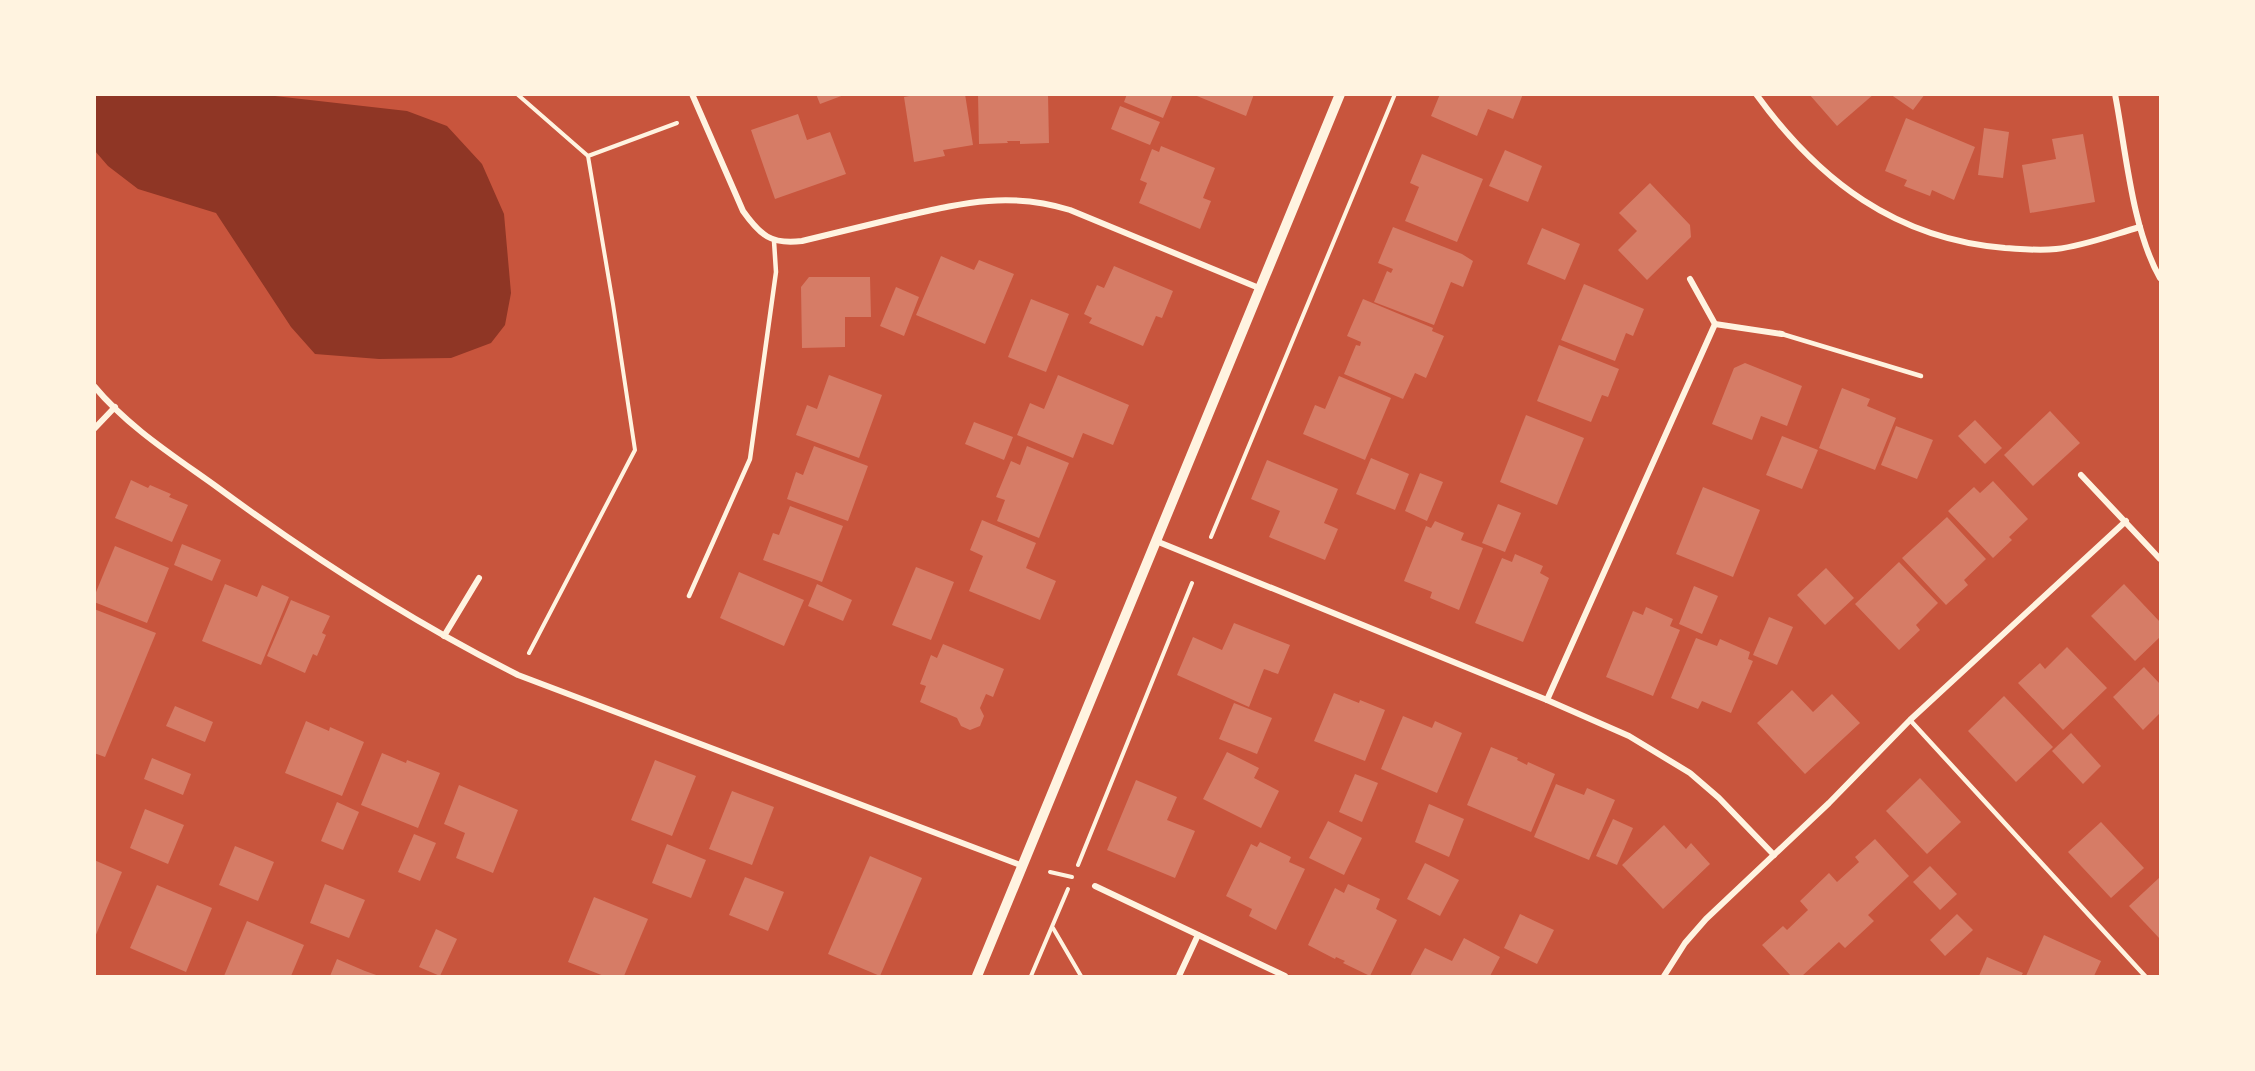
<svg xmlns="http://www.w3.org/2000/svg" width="2255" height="1071" viewBox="0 0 2255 1071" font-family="'Archivo Narrow',sans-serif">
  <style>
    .water { fill: #8f3625 }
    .building { fill: #d67c66 }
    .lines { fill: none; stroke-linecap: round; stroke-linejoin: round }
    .path { stroke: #fff3e0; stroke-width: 4 }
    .service { stroke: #fff3e0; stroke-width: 4.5 }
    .minor { stroke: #fff3e0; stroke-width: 6 }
    .tertiary { stroke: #fff3e0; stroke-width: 10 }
  </style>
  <rect width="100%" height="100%" fill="#c8553d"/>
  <path class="water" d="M94,95H266L407,111L447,126L482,164L504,214L511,293L505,325L491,343L451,358L379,359L315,354L291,327L216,213L138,189L108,166L95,151Z"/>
  <g class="building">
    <path d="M816,94H844V95L820,104Z"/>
    <path d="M920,94H965L973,145L943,150L945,156L914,162L904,97Z"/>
    <path d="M978,94H1048L1049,143L1020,144V141H1007L1008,143L979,144Z"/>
    <path d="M1127,94H1173L1163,118L1124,102Z"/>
    <path d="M1192,94H1254L1246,116Z"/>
    <path d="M1440,94H1523L1513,119L1488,109L1477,136L1431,116Z"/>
    <path d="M1809,94H1874L1837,126Z"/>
    <path d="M1890,94H1925L1913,110Z"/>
    <path d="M1120,106L1160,122L1150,145L1111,129Z"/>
    <path d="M798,114L807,140L830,132L846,174L775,199L751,130Z"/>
    <path d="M1906,118L1975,147L1954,200L1932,190L1930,196L1904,186L1907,180L1885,171Z"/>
    <path d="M1984,128L2009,132L2003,178L1978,175Z"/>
    <path d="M2083,134L2095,202L2030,213L2022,165L2056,159L2052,139Z"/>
    <path d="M1161,146L1215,168L1203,198L1211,201L1200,229L1139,203L1147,183L1140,180L1152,149L1159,152Z"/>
    <path d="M1505,150L1542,166L1528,202L1489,186Z"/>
    <path d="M1422,154L1483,179L1457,242L1405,221L1419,187L1410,183Z"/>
    <path d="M1650,183L1690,225L1691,237L1647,280L1618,250L1637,231L1619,213Z"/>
    <path d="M1393,227L1462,254L1473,261L1463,287L1451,282L1434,325L1374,302L1387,271L1391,273L1393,269L1378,263Z"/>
    <path d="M1542,228L1580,244L1565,280L1527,264Z"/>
    <path d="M941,256L974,270L979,260L1014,274L985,344L916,315Z"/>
    <path d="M1114,266L1173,291L1162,318L1156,316L1143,346L1089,323L1092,318L1084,314L1097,285L1104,288Z"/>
    <path d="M809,277H870L871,317H845V347L802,348L801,287Z"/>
    <path d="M1584,284L1644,309L1633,336L1626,333L1615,361L1561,340Z"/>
    <path d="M896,287L919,297L904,336L880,326Z"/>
    <path d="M1031,299L1069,314L1046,372L1008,357Z"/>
    <path d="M1363,299L1433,328L1432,331L1444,336L1426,378L1415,373L1403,399L1344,374L1356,345L1360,346L1361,342L1347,336Z"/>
    <path d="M1559,345L1619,369L1608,397L1602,395L1591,422L1537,401Z"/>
    <path d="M1745,363L1802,386L1787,426L1761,416L1752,440L1712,424L1734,368Z"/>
    <path d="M829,375L882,395L859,458L796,435L807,405L817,409Z"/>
    <path d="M1058,375L1129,405L1113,445L1083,433L1073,458L1017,435L1030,403L1044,409Z"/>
    <path d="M1339,376L1391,398L1365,460L1303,434L1315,405L1325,409Z"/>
    <path d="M1842,388L1870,399L1867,406L1896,418L1875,470L1819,448Z"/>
    <path d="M2050,411L2080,443L2033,486L2004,455Z"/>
    <path d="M1526,415L1584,438L1557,505L1500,482Z"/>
    <path d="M1975,420L2002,448L1985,464L1958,436Z"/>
    <path d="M974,422L1013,437L1004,460L965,444Z"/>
    <path d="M1896,426L1933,440L1917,479L1881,465Z"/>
    <path d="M1782,436L1818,450L1802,489L1766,475Z"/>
    <path d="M814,446L868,466L848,521L787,499L796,472L803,475Z"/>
    <path d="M1027,446L1069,463L1039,538L997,521L1005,500L996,497L1011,461L1020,465Z"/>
    <path d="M1371,458L1409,474L1395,510L1356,494Z"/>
    <path d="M1267,460L1338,489L1324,523L1338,529L1325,560L1269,537L1280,511L1251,499Z"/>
    <path d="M1420,473L1443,482L1427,521L1405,511Z"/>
    <path d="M131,480L148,488L150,485L171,494L169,497L188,505L172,542L115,518Z"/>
    <path d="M1993,481L2028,519L2009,537L2012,540L1993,558L1948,511L1974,487L1980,493Z"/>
    <path d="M1703,487L1760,510L1733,577L1676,554Z"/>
    <path d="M1498,504L1521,513L1505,552L1482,543Z"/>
    <path d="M790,506L843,526L822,582L763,560L773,533L779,535Z"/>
    <path d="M1947,517L1986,559L1964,580L1968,585L1946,605L1902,558Z"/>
    <path d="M982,520L1036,543L1026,568L1056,581L1040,620L969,591L983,556L970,550Z"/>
    <path d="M1435,521L1464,533L1461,540L1483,548L1459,610L1430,598L1432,592L1404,581L1426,526L1431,528Z"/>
    <path d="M182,544L221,560L212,581L174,565Z"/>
    <path d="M115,546L169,568L147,623L94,602V597Z"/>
    <path d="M1515,554L1543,566L1540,573L1549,578L1523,642L1475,623L1502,558L1512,562Z"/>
    <path d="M1899,562L1938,603L1916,625L1920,630L1899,650L1855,604Z"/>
    <path d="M916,567L954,582L931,640L892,625Z"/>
    <path d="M1826,568L1854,598L1825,625L1797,595Z"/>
    <path d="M739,572L804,600L784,646L720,618Z"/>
    <path d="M225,584L257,597L262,585L289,597L261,665L202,641Z"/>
    <path d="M817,584L852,600L843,621L808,606Z"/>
    <path d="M2124,584L2160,622V637L2135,661L2091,616Z"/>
    <path d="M1694,586L1718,596L1702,634L1679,624Z"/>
    <path d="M291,600L330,616L322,633L326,635L317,656L313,654L305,673L267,656Z"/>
    <path d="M1646,607L1673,619L1670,626L1680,630L1653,696L1606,677L1633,611L1643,615Z"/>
    <path d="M94,609L156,633L105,757L94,753Z"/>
    <path d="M1769,617L1793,627L1777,665L1753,655Z"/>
    <path d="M1234,623L1290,645L1278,674L1264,669L1249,707L1177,675L1193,637L1222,650Z"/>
    <path d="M1696,638L1717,646L1720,639L1750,652L1748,659L1753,661L1731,713L1702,701L1698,709L1671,698Z"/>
    <path d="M943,644L1004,669L993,697L986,694L980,708L984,716L980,726L970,730L961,726L957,718L920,702L926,686L920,684L931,655L937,658Z"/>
    <path d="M2067,647L2107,688L2063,730L2018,683L2040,663L2045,669Z"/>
    <path d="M2144,667L2160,684V713L2143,730L2113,697Z"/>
    <path d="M1792,690L1813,712L1832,694L1860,723L1805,774L1757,723Z"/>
    <path d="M1334,693L1359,703L1360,700L1385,710L1365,761L1314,741Z"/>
    <path d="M2004,696L2053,747L2016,782L1968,731Z"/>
    <path d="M1234,703L1272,718L1257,754L1219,739Z"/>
    <path d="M175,706L213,722L205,742L166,726Z"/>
    <path d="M1403,716L1432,728L1435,721L1462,733L1437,793L1381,769Z"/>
    <path d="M306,721L329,731L330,727L364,742L342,796L285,773Z"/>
    <path d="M2071,733L2101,766L2083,784L2052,751Z"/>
    <path d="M1491,747L1518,758L1517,760L1527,765L1528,762L1555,774L1531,832L1467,805Z"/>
    <path d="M1227,752L1259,768L1254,778L1279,791L1261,828L1203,799Z"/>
    <path d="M382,753L406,763L407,760L440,773L418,828L361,805Z"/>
    <path d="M152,758L191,774L183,795L144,779Z"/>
    <path d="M655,760L696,776L672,836L631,820Z"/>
    <path d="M1355,774L1378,783L1362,822L1339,812Z"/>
    <path d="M1920,778L1961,822L1927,854L1886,811Z"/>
    <path d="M1136,780L1177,797L1167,820L1195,831L1175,878L1107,850Z"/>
    <path d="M1556,784L1584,795L1587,788L1615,800L1589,860L1534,837Z"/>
    <path d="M459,785L518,810L493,873L456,858L465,833L444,824Z"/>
    <path d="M732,791L774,807L752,865L709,849Z"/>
    <path d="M337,802L359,812L343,850L321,841Z"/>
    <path d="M1429,804L1464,819L1449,857L1415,842Z"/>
    <path d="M145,809L184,825L168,864L130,848Z"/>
    <path d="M1613,819L1633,828L1617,865L1596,856Z"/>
    <path d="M1328,821L1362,838L1344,875L1309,858Z"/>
    <path d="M2101,822L2144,868L2111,898L2068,852Z"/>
    <path d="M1664,825L1686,849L1691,843L1710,864L1663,909L1622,865Z"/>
    <path d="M414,834L436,843L420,881L398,872Z"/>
    <path d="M1875,839L1909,876L1868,915L1874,921L1845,948L1839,942L1802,976H1791L1762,945L1783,926L1787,930L1808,910L1800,901L1829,873L1837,882L1859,862L1855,857Z"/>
    <path d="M1260,842L1291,857L1289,862L1305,869L1276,930L1249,916L1252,909L1226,896L1251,844L1257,847Z"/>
    <path d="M667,844L706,860L691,898L652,883Z"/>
    <path d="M235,846L274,862L258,901L219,885Z"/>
    <path d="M870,856L922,878L880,976L828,954Z"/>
    <path d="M94,860L122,872L95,937H94Z"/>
    <path d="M1425,863L1459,880L1440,916L1407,899Z"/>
    <path d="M1930,866L1957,894L1940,910L1913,882Z"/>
    <path d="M745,877L784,892L768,931L729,915Z"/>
    <path d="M2160,877V939L2129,906Z"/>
    <path d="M325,884L365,900L349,938L310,923Z"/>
    <path d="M1348,884L1380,899L1376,909L1397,920L1370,976L1343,963L1345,961L1336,957L1335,959L1308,945L1335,888L1344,893Z"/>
    <path d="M157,885L212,908L186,972L130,948Z"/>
    <path d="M594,897L648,919L624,976H604L568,962Z"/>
    <path d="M1520,914L1554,930L1537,964L1504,948Z"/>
    <path d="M1957,914L1973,930L1945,956L1930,940Z"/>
    <path d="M247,921L304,945L291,976H224Z"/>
    <path d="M436,929L457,939L440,976L419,967Z"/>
    <path d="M2044,935L2101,961L2094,976H2026Z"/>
    <path d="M1464,938L1500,957L1490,976H1410L1425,948L1452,961Z"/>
    <path d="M1987,957L2023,973L2021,976H1979Z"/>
    <path d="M337,959L365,971L379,976H330Z"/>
  </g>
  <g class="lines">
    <g class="path">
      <path d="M517,94L588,156L613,304L635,450L529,653"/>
      <path d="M588,156L677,123"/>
      <path d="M1211,537L1395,94"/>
      <path d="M1078,865L1192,583"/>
      <path d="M1050,872L1072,877"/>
      <path d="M1053,928L1081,976"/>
      <path d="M1031,976L1068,889"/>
    </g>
    <g class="service">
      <path d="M1782,334L1921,376"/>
      <path d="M689,596L750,459L776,272L774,241"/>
      <path d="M1910,720L2145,976"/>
    </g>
    <g class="minor">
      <path d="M692,94L743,211C760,235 771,245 802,241C835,233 868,225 901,217C962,203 1009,191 1070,210L1259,288"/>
      <path d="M1756,94C1819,181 1896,239 2005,248C2022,249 2038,251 2056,249C2084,246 2112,235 2140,227"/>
      <path d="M2115,94C2126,151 2132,229 2160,278"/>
      <path d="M1690,279L1715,324L1782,334"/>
      <path d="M94,386C128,427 174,456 217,487C312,557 412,622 518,675L1023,866"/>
      <path d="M94,429L115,407"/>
      <path d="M2081,475L2160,559"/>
      <path d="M1156,541L1547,700L1629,736L1690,773L1719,798L1774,855"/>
      <path d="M444,636L479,578"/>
      <path d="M1547,700L1715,324"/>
      <path d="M1095,886L1285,976"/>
      <path d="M1179,976L1198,935"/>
      <path d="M1664,976L1685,943L1706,919L1829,803L1910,720L2126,521"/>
    </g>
    <path class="tertiary" d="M977,976L1340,94"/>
  </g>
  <rect width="2255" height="1071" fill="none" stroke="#fff3e0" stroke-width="192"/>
</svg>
